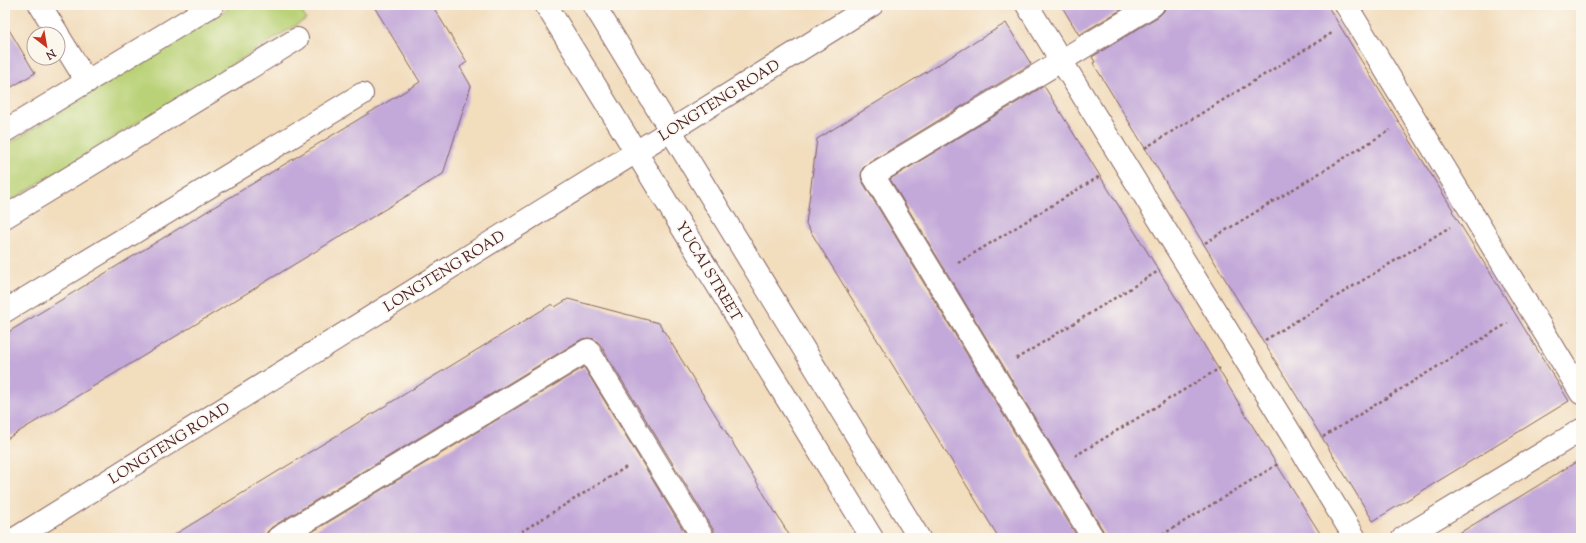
<svg xmlns="http://www.w3.org/2000/svg" width="1586" height="543" viewBox="0 0 1586 543" font-family="'Sorts Mill Goudy',serif">
  <style>
    .green { fill: #bad277; stroke: #827851 }
    .building { fill: #c3a9d9 }
    .lines { fill: none; stroke-linecap: round; stroke-linejoin: round }
    .minor-casing { stroke: #85625e; stroke-width: 24 }
    .path { stroke: #85625e; stroke-width: 2.5; stroke-dasharray: 3 3; stroke-linecap: butt }
    .minor { stroke: #fff; stroke-width: 22 }
    .labels { text-anchor: middle; stroke-width: 3; stroke-linejoin: round; paint-order: stroke }
    .street-label { font-size: 15px; fill: #4a1f2b; stroke: #fbf7ec }
  </style>
  <rect width="100%" height="100%" fill="#fbf7ec"/>
  <filter id="ink" filterUnits="userSpaceOnUse"><feTurbulence type="fractalNoise" baseFrequency=".025" numOctaves="2"/><feDisplacementMap in="SourceGraphic" scale="8" xChannelSelector="R" yChannelSelector="G"/><feConvolveMatrix kernelMatrix="1 2 1 2 8 2 1 2 1" color-interpolation-filters="sRGB"/></filter>
  <filter id="wash" filterUnits="userSpaceOnUse"><feTurbulence type="fractalNoise" baseFrequency=".012" numOctaves="4" result="noise"/><feDisplacementMap in="SourceGraphic" scale="16" xChannelSelector="R" yChannelSelector="G"/><feGaussianBlur stdDeviation="0.9" result="paint"/><feColorMatrix in="noise" values="0 0 0 0 0 0 0 0 0 0 0 0 0 0 0 0 0 1.4 0 .05"/><feComposite in="paint" operator="in"/></filter>
  <g filter="url(#wash)">
    <rect width="100%" height="100%" fill="#f2ddbd"/>
    <path class="green" d="M234,5H298L306,19L5,204V146Z"/>
    <g id="blocks">
      <g class="building">
        <path d="M373,5H432L467,62L460,67L471,86L443,174L5,440V334L420,82Z"/>
        <path d="M1061,5H1129L1079,35Z"/>
        <path d="M1165,5H1327L1453,210L1452,211L1569,401L1373,521L1093,63L1095,62L1092,57L1159,16L1164,11Z"/>
        <path d="M5,23L35,73L5,91Z"/>
        <path d="M1006,23L1031,64L867,164L862,169L861,176L862,181L1078,538H999L806,224L817,139Z"/>
        <path d="M1044,86L1176,298L1247,417L1323,538H1105L1104,532L890,179Z"/>
        <path d="M568,299L659,323L791,538H715L714,531L599,343L594,339L588,338L582,339L272,527L267,532L266,538H169L552,304L555,307Z"/>
        <path d="M584,367L688,538H302Z"/>
        <path d="M1581,459V538H1451L1521,496Z"/>
      </g>
    </g>
  </g>
  <g filter="url(#ink)">
    <use href="#blocks" fill-opacity="0" stroke="#85625e" stroke-width="1"/>
    <g class="lines">
      <g class="minor-casing">
        <g id="minor">
          <path d="M40,5L58,34"/>
          <path d="M546,5L872,538"/>
          <path d="M594,5L919,538"/>
          <path d="M1027,5L1355,538"/>
          <path d="M1346,5L1581,393"/>
          <path d="M58,35L87,82"/>
          <path d="M5,131L213,5"/>
          <path d="M5,217L297,39"/>
          <path d="M5,311L362,94"/>
          <path d="M16,538L872,5"/>
          <path d="M278,538L588,350L703,538"/>
          <path d="M1093,538L873,175L1153,5"/>
          <path d="M1403,538L1581,430"/>
        </g>
      </g>
      <g class="path">
        <path d="M1145,148L1332,33"/>
        <path d="M1205,243L1390,130"/>
        <path d="M958,263L1100,176"/>
        <path d="M1265,340L1450,227"/>
        <path d="M1016,359L1160,270"/>
        <path d="M1323,437L1508,323"/>
        <path d="M1075,456L1220,368"/>
        <path d="M511,538L628,466"/>
        <path d="M1157,538L1278,464"/>
      </g>
      <use href="#minor" class="minor"/>
    </g>
  </g>
  <g class="labels">
    <g class="street-label">
      <text transform="translate(719 100) rotate(-32)" y="5">LONGTENG ROAD</text>
      <text transform="translate(444 271) rotate(-32)" y="5">LONGTENG ROAD</text>
      <text transform="translate(709 271) rotate(59)" y="5">YUCAI STREET</text>
      <text transform="translate(169 443) rotate(-32)" y="5">LONGTENG ROAD</text>
    </g>
  </g>
  <rect width="1586" height="543" fill="none" stroke="#fbf7ec" stroke-width="20"/>
  <g transform="translate(46 46) rotate(149)"><circle r="19" fill="#fbf7ec" stroke="#b4a19f"/>
  <path d="M0-3L7 15L0 10L-7 15Z" fill="#c8321e"/>
  <text y="-6" font-size="11" font-weight="bold" text-anchor="middle" fill="#4a1f2b">N</text>
  </g>
</svg>
